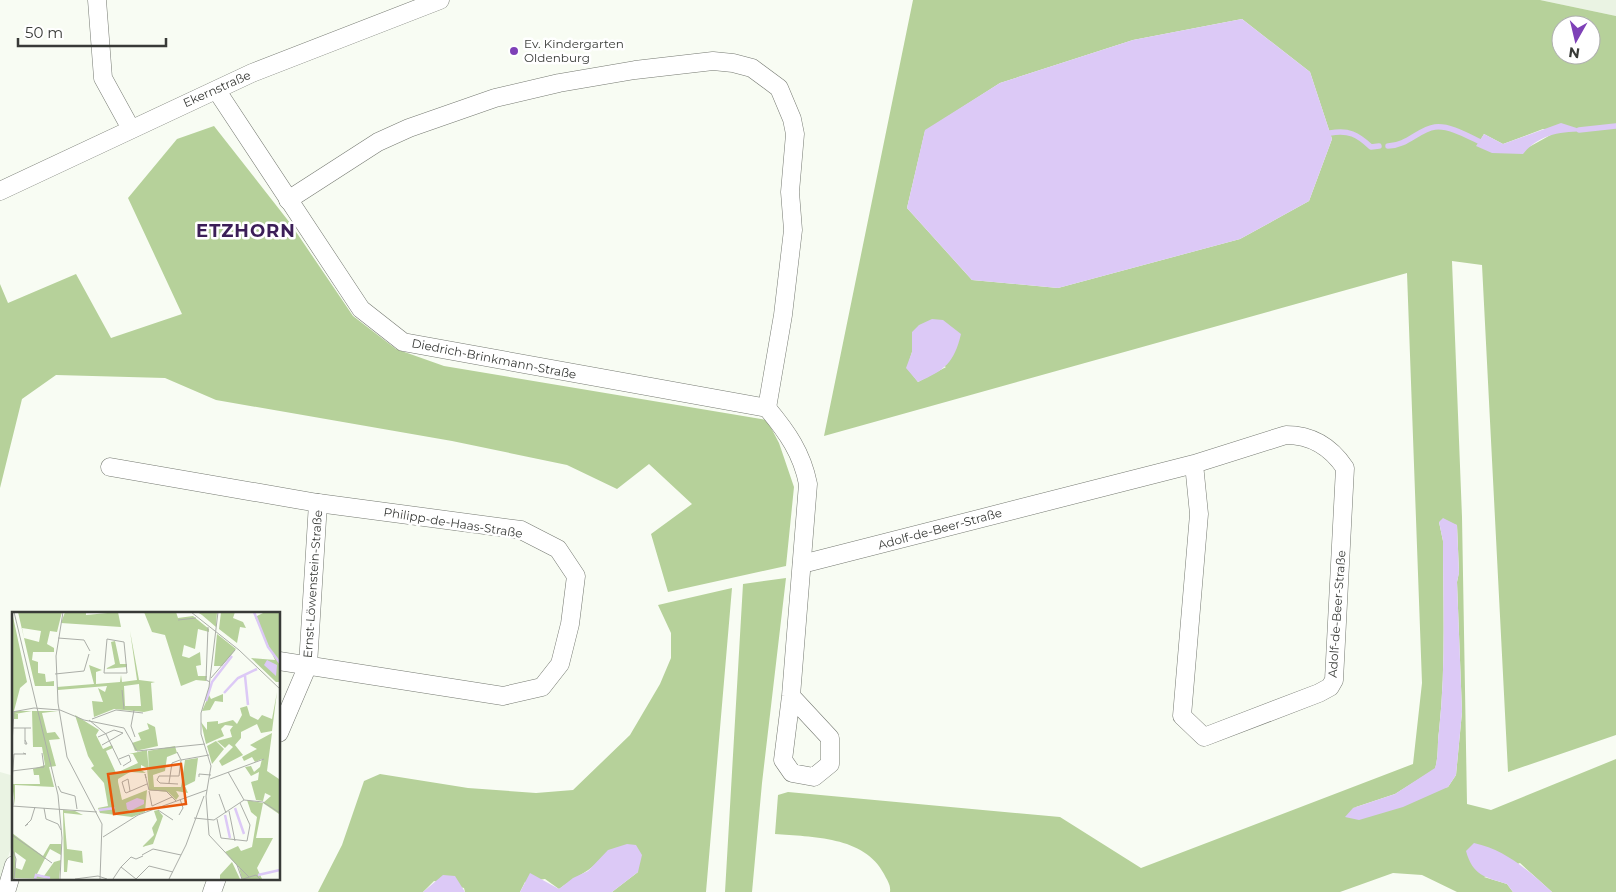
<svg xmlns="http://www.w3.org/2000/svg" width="1616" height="892" viewBox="0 0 1616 892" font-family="Montserrat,sans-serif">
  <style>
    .built { fill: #eaf3e3 }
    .green { fill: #b6d19a; fill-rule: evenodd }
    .water { fill: #dcc9f6 }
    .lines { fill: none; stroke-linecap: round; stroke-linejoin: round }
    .stream { stroke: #dcc9f6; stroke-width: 5.5 }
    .street-casing { stroke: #757971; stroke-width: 19 }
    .street { stroke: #fff; stroke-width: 18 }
    .poi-dot { fill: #7e41b7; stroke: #fff; stroke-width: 2 }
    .labels { text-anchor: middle; stroke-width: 5; stroke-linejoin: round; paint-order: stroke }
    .poi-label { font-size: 12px; fill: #383a37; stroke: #fff; text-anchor: start }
    .street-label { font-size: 12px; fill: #383a37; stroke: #fff }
    .district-label { font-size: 18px; font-weight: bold; letter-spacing: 1px; fill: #3b1e57; stroke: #fff }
    .inset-river { fill: none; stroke: #dcc9f6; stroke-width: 2.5 }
    .inset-road { fill: none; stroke: #abaea8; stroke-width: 1 }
    .view { fill: #e8590c; fill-opacity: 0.15; stroke: #e8590c; stroke-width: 2.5 }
    .inset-edge { fill: none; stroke: #383a37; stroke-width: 2.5 }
  </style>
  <rect width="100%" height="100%" fill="#f8fcf3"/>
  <g class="built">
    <path d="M1540,0H1616V16Z"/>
    <path d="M0,772L14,776V837L0,885Z"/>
  </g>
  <g class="green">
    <path d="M913,0H1540L1616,16V735L1508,772L1482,265L1452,261L1462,517L1467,804L1491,810L1616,759V892H1552L1520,863L1484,877L1507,884L1513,892H1457L1422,875L1393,873L1340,892H890C891,885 887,880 884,874C865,836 811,837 775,834L778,795L788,792L1060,817L1141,868L1413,764L1422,683L1407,273L824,436ZM1242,19L1310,72L1332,139L1309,201L1240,239L1058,288L972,280L907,208L925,131L1000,83L1133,40ZM1561,25H1591V55H1561ZM1543,129L1584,130L1556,132L1529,147L1477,146L1484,134L1503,144ZM912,352L946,367L918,382L907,368ZM1439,522L1457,525L1459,572L1457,582L1462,712L1456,775L1448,787L1353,808L1395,794L1435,769C1439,755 1437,744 1439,731C1446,668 1443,605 1443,541Z"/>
    <path d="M214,126L290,223L353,316L396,349L444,366L767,420L779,443L794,487L786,566L668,592L651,534L692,504L649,464L617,489L567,465L452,441L216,400L165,378L56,375L22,399L0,488V284L8,303L76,274L111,338L182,314L128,198L177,139Z"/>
    <path d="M786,578L762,783L752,892H725L743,584Z"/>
    <path d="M732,588L706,892H612L638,872L597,863C586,873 572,879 559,889L545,879L525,882L520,892H465L464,888L434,881L423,892H318L342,845L364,781L380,774L468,788L536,793L573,790L630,735L660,684L671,658V633L658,605Z"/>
  </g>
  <g class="water">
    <path d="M1242,19L1310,72L1332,139L1309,201L1240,239L1058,288L972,280L907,208L925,130L1000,83L1133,40Z"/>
    <path d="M1561,123L1586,131C1562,132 1540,133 1523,154L1492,153L1476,146L1484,134L1503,144Z"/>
    <path d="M932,319L943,320L961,334C954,363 945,370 918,382L906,368L912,352V332L919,325Z"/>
    <path d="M1443,518L1457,525L1459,573L1457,582L1462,712L1456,775L1448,787L1403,807L1359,820L1345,817L1353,808L1395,794L1435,768C1439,755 1437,744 1439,731C1446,668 1443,605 1443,541L1439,522Z"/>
    <path d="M1474,843C1506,850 1529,871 1552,892H1513L1507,884C1485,877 1473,876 1466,851Z"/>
    <path d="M627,844L636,845L642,855L638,872L612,892H520L530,873L559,889L573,878L588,871L608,850Z"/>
    <path d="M443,875L455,876L465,892H423Z"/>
  </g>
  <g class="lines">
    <g class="stream">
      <path d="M1579,130L1616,126"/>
      <path d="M1330,133C1349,130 1357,134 1371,147L1379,146"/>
      <path d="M1388,146C1407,146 1419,129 1435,127C1451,125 1471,138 1485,144"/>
    </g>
    <g class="street-casing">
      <g id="street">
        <path d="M97,0L103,78L131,129"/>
        <path d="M217,91L361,309L403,342L767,408C787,432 802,453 808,484L791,696L783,760L792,773L814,777L830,764V738L791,696"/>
        <path d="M0,191L252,73L440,0"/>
        <path d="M288,200L378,142L409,128L495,98L559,83L635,70L713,61L733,63L752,68L779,88L792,119L795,134L790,192L793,230L783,315L767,408"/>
        <path d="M110,467L318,503L521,530L558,549L576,576L570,624L560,664L542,687L503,696L279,661"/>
        <path d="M802,564L1194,464L1286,435C1311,435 1331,447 1345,468L1334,680L1330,687L1319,693L1204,737L1182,716L1199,514L1194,464"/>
        <path d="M279,733L308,665L318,503"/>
        <path d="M6,892L14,865"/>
        <path d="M212,892L217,878"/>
      </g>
    </g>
    <use href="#street" class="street"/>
  </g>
  <circle class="poi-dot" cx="514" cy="51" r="5"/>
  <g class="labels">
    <g class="poi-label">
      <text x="524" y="48">Ev. Kindergarten<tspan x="524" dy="14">Oldenburg</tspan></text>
    </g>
    <g class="street-label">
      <text transform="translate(217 89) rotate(-24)" y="4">Ekernstraße</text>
      <text transform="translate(494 359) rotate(11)" y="4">Diedrich-Brinkmann-Straße</text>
      <text transform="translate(453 523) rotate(9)" y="4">Philipp-de-Haas-Straße</text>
      <text transform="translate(940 529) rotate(-15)" y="4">Adolf-de-Beer-Straße</text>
      <text transform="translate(313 584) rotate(-86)" y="4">Ernst-Löwenstein-Straße</text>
      <text transform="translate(1337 614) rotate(-86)" y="4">Adolf-de-Beer-Straße</text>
    </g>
    <g class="district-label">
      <text x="246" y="237">ETZHORN</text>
    </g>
  </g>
  <g transform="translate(12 612)">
    <rect width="268" height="268" fill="#f8fcf3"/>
    <path d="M0,0L15,70L8,76L2,99H46L30,101L35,121L43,120L48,127L37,128L44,154L37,155L42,175L3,173V193L0,172H28L27,163H22L21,157L33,153L30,135H21L20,99L3,102H6V107H2L0,103ZM6,0H50L45,20L38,19L35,32L42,36V40H21L20,48L26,50V61L33,62L34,70L42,69V74H23ZM10,16L29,19L27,30L12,26ZM53,0H74V3L106,0L109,15L49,11ZM132,0H164L166,6L181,4L197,17V20L186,17L183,37L172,33L170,44L177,46L188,40L189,53L184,54L186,64H195L194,69L184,68L169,74L153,23L140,20ZM185,0H205L204,15L190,3ZM209,0H223L221,6L231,10L234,16L228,15L225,31L207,17ZM267,0V70H264L239,46L263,48L243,5L251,1ZM118,19L127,68L143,70L139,71L141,98L132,100L102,97L82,105L80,89L91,90L86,76L93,80L95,74L46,78L45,75L82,72L77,53L90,58L84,60V72L108,70L109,63L110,70L125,68ZM127,72L129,94H113L112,74ZM205,22L224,37L210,54H202ZM103,29L108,52H115V55L93,57L103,52L99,30ZM265,80L260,119L249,121L245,112L229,120V126L223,133L231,143L210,154L207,149L221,135L217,132L213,136L205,129L220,125L218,118L221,114L213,113L209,117L212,124L194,132L189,110L195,118V110L206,109V112L221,108L225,112L230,103L228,96L235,94L238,104L246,108L250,103L260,107ZM211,82V90L203,89L198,98L190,99L197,83L199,87ZM63,103L87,118L84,123L91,137L100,133L101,136L94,139L104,161L126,151L121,142H117L135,138L137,161L136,139L163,134L165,141L155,145L153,159L141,163L142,175H169L173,148L186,146L183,169L173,174L176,181L164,179L167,184L164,188L156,180L137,178L135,156L129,153V158L134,161L118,160L106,167V170L110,188L135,178L133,200L120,205L88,201L86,196L96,194L92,171L79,156L82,154L76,144ZM135,111L143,115L146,134L123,139L120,131L129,128L126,121L137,117ZM260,121L255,159L267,167V202L251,191L244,226H261L245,256L250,267H230L227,256L213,240L226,234L229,239L240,235L245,205L239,200L235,188L251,191L259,184L253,181L251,189L244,188L239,170L246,168L247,160L239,164L233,155L239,154L242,160L248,155L250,147L243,150L240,145L232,149L230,145L245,137L238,133ZM204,129L212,137L200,152L195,134ZM51,198L63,199L71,203L52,201L55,237L70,239L71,251L56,248L55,260H52ZM146,198L151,204L141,232L130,235L142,223L140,216L145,208L142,199ZM0,221L31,244L38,232H49V243L38,237L25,262L32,264L42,250L49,248L47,267L0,266ZM3,240L14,248L10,258L4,256ZM220,250L228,267H208V263Z" fill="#b6d19a" fill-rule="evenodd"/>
    <path d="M255,48L265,53L264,64L252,53ZM125,186L132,188V192L118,199L115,197L114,191Z" fill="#dcc9f6"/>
    <path class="inset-river" d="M242,0L256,35L268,51M233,64L236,93M212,81L226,66L245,57M194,89L200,70L220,44M223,196L232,222M87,198L103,196M213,203L218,226M246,263L268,258M23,267L24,263L38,266"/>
    <path class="inset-road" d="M2,0L46,183L50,226L48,267M51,0L44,44L46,91L55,145L90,212L88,267M179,0L227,38L268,77M206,0L197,75L189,101V122L199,154L194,184L197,223L225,253L230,267M166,8L184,6M196,15L194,68L198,70M46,26L72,28L78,39M95,27L112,30L115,61H92ZM43,62L72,59L77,42M199,66L223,38M110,78L112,97M122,98L119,114L123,125M0,100L22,96L48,98L72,108L112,116L125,139L193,132M80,107L104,98L131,101M77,108L94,122L109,153M1,116H19M13,116V132H15L13,128M86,125L102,118L111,121L90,133M0,132L2,99M165,140L169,148L197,143M107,147L117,143L119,149L111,154M0,159L32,155L30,141M216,160L232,188M187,165V162L199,163M134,166L133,162L137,178L154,179L164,189M198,167L252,147M0,170L2,142H14L11,141M157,171L160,151L168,148M166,172L148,171L145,168L147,164H167L169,148M46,174L49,180L63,184L65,197M0,177L1,193M118,179L116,167L110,170L113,180L114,181L135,172M137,179L140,194L160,185M207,182L214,201M232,188L251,190L268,201M0,194L85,200M32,196L34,207L46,212L49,218M146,198L161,208M217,199L223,229M167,203L171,196L168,187M182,206L202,208L232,188M205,207L209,226L235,229L238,213L228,191M16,212L13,214L19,208L23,195M0,223L40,251M91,225L126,203L195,178M0,237L4,247L2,267M130,243L141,237L169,243M226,254L237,265M109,255L119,245L124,247L131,244M63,267L86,264L95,267M101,267L109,255L124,267L137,254L161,260M157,267L174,233L192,184M231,267L244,263L248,267"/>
    <path class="view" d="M169,152L174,192L102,202L96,162Z"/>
    <rect width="268" height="268" class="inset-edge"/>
  </g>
  <g transform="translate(1576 40) rotate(188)"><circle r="24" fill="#ffffff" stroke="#afb0af"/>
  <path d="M0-4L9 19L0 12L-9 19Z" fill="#7e41b7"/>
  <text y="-8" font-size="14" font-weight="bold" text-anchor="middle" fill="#383a37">N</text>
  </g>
  <path d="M18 38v8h148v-8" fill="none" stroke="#383a37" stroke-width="2.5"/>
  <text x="25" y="38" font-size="15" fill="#383a37" stroke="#ffffff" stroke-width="4" paint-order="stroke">50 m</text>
</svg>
